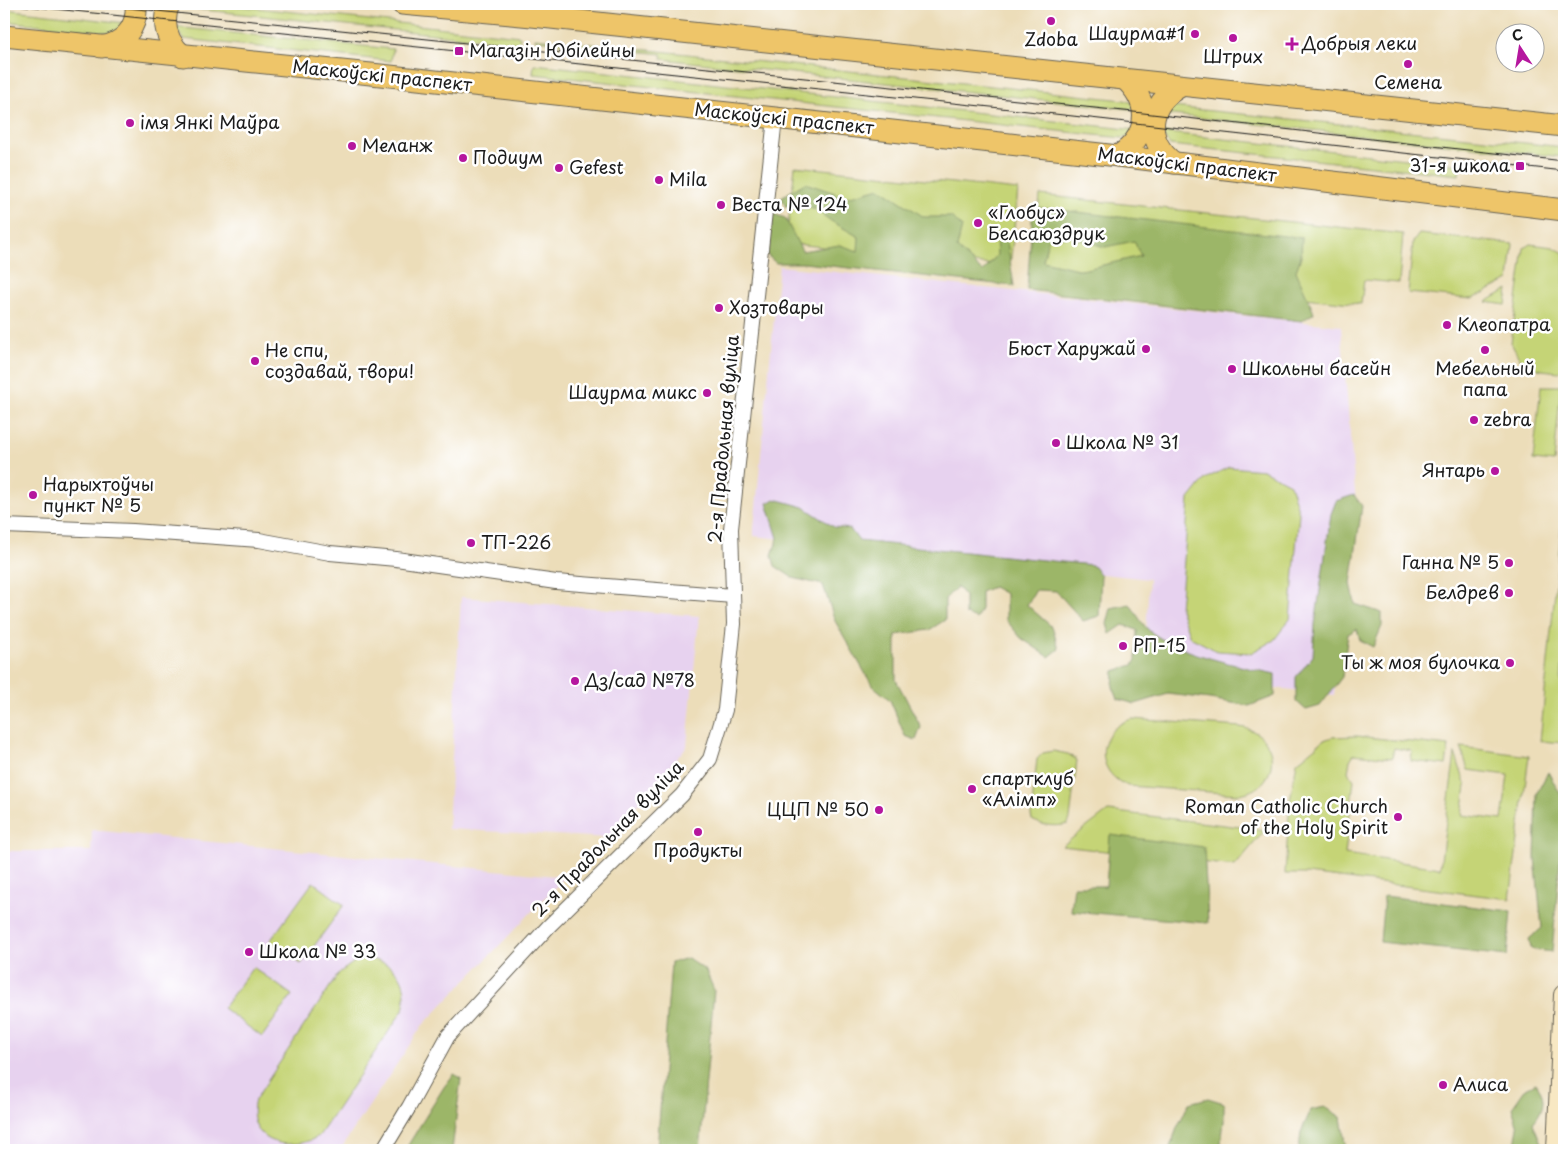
<svg xmlns="http://www.w3.org/2000/svg" width="1568" height="1154" viewBox="0 0 1568 1154" font-family="'Playpen Sans',sans-serif">
  <style>
    .built { fill: #e7d2ef }
    .green { fill: #c5d476; stroke: #707849 }
    .forest { fill: #9cb667; stroke: #5c6942; fill-rule: evenodd }
    .lines { fill: none; stroke-linecap: round; stroke-linejoin: round }
    .street-casing { stroke: #656053; stroke-width: 16 }
    .secondary-casing { stroke: #656053; stroke-width: 22 }
    .primary-casing { stroke: #656053; stroke-width: 23 }
    .street { stroke: #fff; stroke-width: 14 }
    .secondary { stroke: #f8e8c3; stroke-width: 20 }
    .primary { stroke: #eec569; stroke-width: 21 }
    .tram { stroke: #1c1c1c; stroke-width: 1 }
    .poi-dot { fill: #b5179e; stroke: #fff; stroke-width: 2 }
    .labels { text-anchor: middle; stroke-width: 5; stroke-linejoin: round; paint-order: stroke }
    .poi-label { font-size: 18px; fill: #1c1c1c; stroke: #fff; text-anchor: start }
    .street-label { font-size: 18px; fill: #1c1c1c; stroke: #fff }
  </style>
  <rect width="100%" height="100%" fill="#fff"/>
  <filter id="ink" filterUnits="userSpaceOnUse"><feTurbulence type="fractalNoise" baseFrequency=".02" numOctaves="2"/><feDisplacementMap in="SourceGraphic" scale="10" xChannelSelector="R" yChannelSelector="G"/><feConvolveMatrix kernelMatrix="1 2 1 2 8 2 1 2 1" color-interpolation-filters="sRGB"/></filter>
  <filter id="wash" filterUnits="userSpaceOnUse"><feTurbulence type="fractalNoise" baseFrequency=".0096" numOctaves="4" result="noise"/><feDisplacementMap in="SourceGraphic" scale="20" xChannelSelector="R" yChannelSelector="G"/><feGaussianBlur stdDeviation="1.12" result="paint"/><feColorMatrix in="noise" values="0 0 0 0 0 0 0 0 0 0 0 0 0 0 0 0 0 1.4 0 .05"/><feComposite in="paint" operator="in"/></filter>
  <g filter="url(#wash)">
    <rect width="100%" height="100%" fill="#ecddb9"/>
    <g class="built">
      <path d="M779,266L1341,326L1357,516L1334,695L1144,672L1149,579L754,536V528Z"/>
      <path d="M461,597L699,616L687,746L610,838L448,829Z"/>
      <path d="M92,830L262,847L565,877L422,1026L340,1150H4V851H91Z"/>
    </g>
    <g class="green">
      <path d="M179,4H219L520,36L519,43L175,7Z"/>
      <path d="M4,9L126,23L123,28L112,32H104L4,21Z"/>
      <path d="M173,27L393,49L391,61L184,39Z"/>
      <path d="M535,38L1124,100L1133,103L1138,110L662,59V54L535,40Z"/>
      <path d="M534,64L1136,130L1130,137L1122,138L533,74Z"/>
      <path d="M1173,107L1564,147V157L1163,114Z"/>
      <path d="M1160,132L1460,165L1459,175L1170,145Z"/>
      <path d="M795,166L1018,190L1010,267L786,243Z"/>
      <path d="M1040,195L1403,234L1399,283L1364,280L1361,304L1032,269Z"/>
      <path d="M1419,234L1513,244L1509,280L1472,299L1408,293L1413,242Z"/>
      <path d="M1530,244L1553,247L1564,253V368L1559,372L1542,370L1527,366L1519,358L1511,343L1524,248Z"/>
      <path d="M1508,289L1506,305L1486,302Z"/>
      <path d="M1541,386H1561L1554,462L1533,460Z"/>
      <path d="M1229,467L1263,470L1290,484L1299,513L1290,619L1274,640L1251,653L1217,651L1190,637L1180,609L1189,499L1205,479Z"/>
      <path d="M1564,502V649L1561,681L1564,685V743L1540,741Z"/>
      <path d="M1132,719L1240,727C1284,734 1281,791 1237,794L1128,786C1093,772 1096,729 1132,719Z"/>
      <path d="M1357,736L1449,746L1446,765L1411,761L1412,751L1394,748L1392,758L1354,754L1350,760L1348,772L1354,780L1345,854L1440,868L1455,753L1466,786L1462,815L1502,820L1508,775L1468,770L1461,747L1529,756L1510,899L1307,874H1285L1290,800L1297,762L1324,740L1332,737Z"/>
      <path d="M1053,751L1068,754L1077,760L1070,819L1068,824C1056,827 1043,826 1032,820L1031,815L1037,759L1043,753Z"/>
      <path d="M1108,811L1265,830L1235,866L1062,846Z"/>
      <path d="M313,882L344,905L301,964L270,941Z"/>
      <path d="M363,959C394,959 411,980 403,1010L319,1136C289,1154 244,1142 255,1100L339,973L354,962Z"/>
      <path d="M253,967L292,995L262,1037L223,1008Z"/>
    </g>
    <g class="forest">
      <path d="M805,183L847,197L880,188L924,217H951L962,227L957,248L983,272L997,255L996,237L1006,235L1014,286L804,263H776L767,255L773,214L785,218L802,251L840,245L858,251L859,237L831,221L815,209L786,207L781,197Z"/>
      <path d="M1033,207L1302,238L1301,257L1296,271L1314,313L1302,321L1027,290ZM1069,236L1105,247L1134,241L1141,256L1082,270L1043,261L1048,239Z"/>
      <path d="M1354,495L1362,506L1351,583L1355,604L1382,613V626L1373,647L1360,640L1357,629L1348,634L1342,677L1320,706L1306,710L1296,701V677L1313,656L1315,624L1331,514L1336,501Z"/>
      <path d="M775,499L804,507L834,527L850,529L859,541L1092,565L1101,575L1099,616L1083,621L1056,591L1036,590L1027,605L1052,627L1059,649L1049,657L1021,638L1006,620V594L993,587L981,592V609L976,619L965,614V596L957,587L945,599V620L929,630L896,635V680L921,727L916,740L905,736L890,700L872,685L835,621L823,585L793,578L775,566L772,555L778,538L767,503Z"/>
      <path d="M1130,604C1136,613 1143,626 1151,632C1180,654 1239,666 1275,674V696L1249,706L1210,699L1168,694L1135,704L1118,699L1113,687L1114,671L1133,665L1136,660L1137,630L1123,625L1110,634L1107,624L1111,608Z"/>
      <path d="M1548,772L1564,800V816L1552,952L1531,949L1529,939L1542,928L1535,858L1537,793Z"/>
      <path d="M1110,835L1204,847L1208,923L1071,911L1074,886H1106Z"/>
      <path d="M1384,896L1511,911L1507,956L1380,942Z"/>
      <path d="M688,958L706,971L714,990L700,1150H657L671,963Z"/>
      <path d="M454,1074L461,1078L452,1150H405L444,1087Z"/>
      <path d="M1536,1083C1547,1099 1544,1109 1533,1123L1541,1143V1150H1514L1518,1127L1512,1108L1526,1088Z"/>
      <path d="M1208,1098L1224,1103V1122L1220,1150H1169L1177,1128L1189,1103Z"/>
      <path d="M1325,1107L1341,1117L1346,1150H1299L1301,1132L1311,1110Z"/>
    </g>
  </g>
  <g filter="url(#ink)">
    <g class="lines">
      <g class="street-casing">
        <g id="street">
          <path d="M4,526L133,531L259,540L330,553L396,559L556,582L733,596"/>
          <path d="M383,1150L409,1107L448,1036L549,926L682,795L710,759L725,710L734,624L731,529L775,118"/>
        </g>
      </g>
      <g class="secondary-casing">
        <path id="secondary" d="M1557,1150L1564,995"/>
      </g>
      <g class="primary-casing">
        <g id="primary">
          <path d="M169,4C161,24 167,42 183,56"/>
          <path d="M402,4L532,16L1564,126"/>
          <path d="M4,36L390,76L775,118L1118,156L1564,210"/>
          <path d="M101,47C124,44 138,27 136,4"/>
          <path d="M1118,156C1148,137 1152,106 1127,81"/>
          <path d="M1174,163C1144,140 1147,104 1181,86"/>
        </g>
      </g>
      <use href="#street" class="street"/>
      <use href="#secondary" class="secondary"/>
      <use href="#primary" class="primary"/>
      <g class="tram">
        <path d="M7,4L1010,109L1564,171"/>
        <path d="M89,4L1143,113L1564,161"/>
      </g>
    </g>
  </g>
  <g class="poi-dot">
    <circle cx="1051" cy="21" r="5"/>
    <circle cx="1195" cy="34" r="5"/>
    <circle cx="1233" cy="38" r="5"/>
    <path d="M1289.5 36.5h5v5h5v5h-5v5h-5v-5h-5v-5h5z"/>
    <rect x="454" y="46" width="10" height="10" rx="2.5"/>
    <circle cx="1408" cy="64" r="5"/>
    <circle cx="130" cy="123" r="5"/>
    <circle cx="352" cy="146" r="5"/>
    <circle cx="463" cy="158" r="5"/>
    <rect x="1515" y="161" width="10" height="10" rx="2.5"/>
    <circle cx="559" cy="168" r="5"/>
    <circle cx="659" cy="180" r="5"/>
    <circle cx="721" cy="205" r="5"/>
    <circle cx="978" cy="223" r="5"/>
    <circle cx="719" cy="308" r="5"/>
    <circle cx="1447" cy="325" r="5"/>
    <circle cx="1146" cy="349" r="5"/>
    <circle cx="1485" cy="350" r="5"/>
    <circle cx="255" cy="361" r="5"/>
    <circle cx="1232" cy="369" r="5"/>
    <circle cx="707" cy="393" r="5"/>
    <circle cx="1474" cy="420" r="5"/>
    <circle cx="1056" cy="443" r="5"/>
    <circle cx="1495" cy="471" r="5"/>
    <circle cx="33" cy="495" r="5"/>
    <circle cx="471" cy="543" r="5"/>
    <circle cx="1509" cy="563" r="5"/>
    <circle cx="1509" cy="593" r="5"/>
    <circle cx="1123" cy="646" r="5"/>
    <circle cx="1510" cy="663" r="5"/>
    <circle cx="575" cy="681" r="5"/>
    <circle cx="972" cy="789" r="5"/>
    <circle cx="879" cy="810" r="5"/>
    <circle cx="1398" cy="817" r="5"/>
    <circle cx="698" cy="832" r="5"/>
    <circle cx="249" cy="952" r="5"/>
    <circle cx="1443" cy="1085" r="5"/>
  </g>
  <g class="labels">
    <g class="poi-label">
      <text x="1185" y="40" text-anchor="end">Шаурма#1</text>
      <text x="1051" y="46" text-anchor="middle">Zdoba</text>
      <text x="1302" y="50">Добрыя леки</text>
      <text x="469" y="57">Магазін Юбілейны</text>
      <text x="1233" y="63" text-anchor="middle">Штрих</text>
      <text x="1408" y="89" text-anchor="middle">Семена</text>
      <text x="140" y="129">імя Янкі Маўра</text>
      <text x="362" y="152">Меланж</text>
      <text x="473" y="164">Подиум</text>
      <text x="1510" y="172" text-anchor="end">31-я школа</text>
      <text x="569" y="174">Gefest</text>
      <text x="669" y="186">Mila</text>
      <text x="731" y="211">Веста № 124</text>
      <text x="988" y="219">«Глобус»<tspan x="988" dy="21">Белсаюздрук</tspan></text>
      <text x="729" y="314">Хозтовары</text>
      <text x="1457" y="331">Клеопатра</text>
      <text x="1136" y="355" text-anchor="end">Бюст Харужай</text>
      <text x="265" y="357">Не спи,<tspan x="265" dy="21">создавай, твори!</tspan></text>
      <text x="1242" y="375">Школьны басейн</text>
      <text x="1485" y="375" text-anchor="middle">Мебельный<tspan x="1485" dy="21">папа</tspan></text>
      <text x="697" y="399" text-anchor="end">Шаурма микс</text>
      <text x="1484" y="426">zebra</text>
      <text x="1066" y="449">Школа № 31</text>
      <text x="1485" y="477" text-anchor="end">Янтарь</text>
      <text x="43" y="491">Нарыхтоўчы<tspan x="43" dy="21">пункт № 5</tspan></text>
      <text x="481" y="549">ТП-226</text>
      <text x="1499" y="569" text-anchor="end">Ганна № 5</text>
      <text x="1499" y="599" text-anchor="end">Белдрев</text>
      <text x="1133" y="652">РП-15</text>
      <text x="1500" y="669" text-anchor="end">Ты ж моя булочка</text>
      <text x="585" y="687">Дз/сад №78</text>
      <text x="982" y="785">спартклуб<tspan x="982" dy="21">«Алімп»</tspan></text>
      <text x="1388" y="813" text-anchor="end">Roman Catholic Church<tspan x="1388" dy="21">of the Holy Spirit</tspan></text>
      <text x="869" y="816" text-anchor="end">ЦЦП № 50</text>
      <text x="698" y="857" text-anchor="middle">Продукты</text>
      <text x="259" y="958">Школа № 33</text>
      <text x="1453" y="1091">Алиса</text>
    </g>
    <g class="street-label">
      <text transform="translate(382 76) rotate(6)" y="6">Маскоўскі праспект</text>
      <text transform="translate(784 119) rotate(6)" y="6">Маскоўскі праспект</text>
      <text transform="translate(1187 165) rotate(7)" y="6">Маскоўскі праспект</text>
      <text transform="translate(724 439) rotate(-85)" y="6">2-я Прадольная вуліца</text>
      <text transform="translate(608 839) rotate(-46)" y="6">2-я Прадольная вуліца</text>
    </g>
  </g>
  <rect width="1568" height="1154" fill="none" stroke="#fff" stroke-width="20"/>
  <g transform="translate(1520 48) rotate(348)"><circle r="24" fill="#ffffff" stroke="#a4a4a4"/>
  <path d="M0-4L9 19L0 12L-9 19Z" fill="#b5179e"/>
  <text y="-8" font-size="14" font-weight="bold" text-anchor="middle" fill="#1c1c1c">С</text>
  </g>
</svg>
